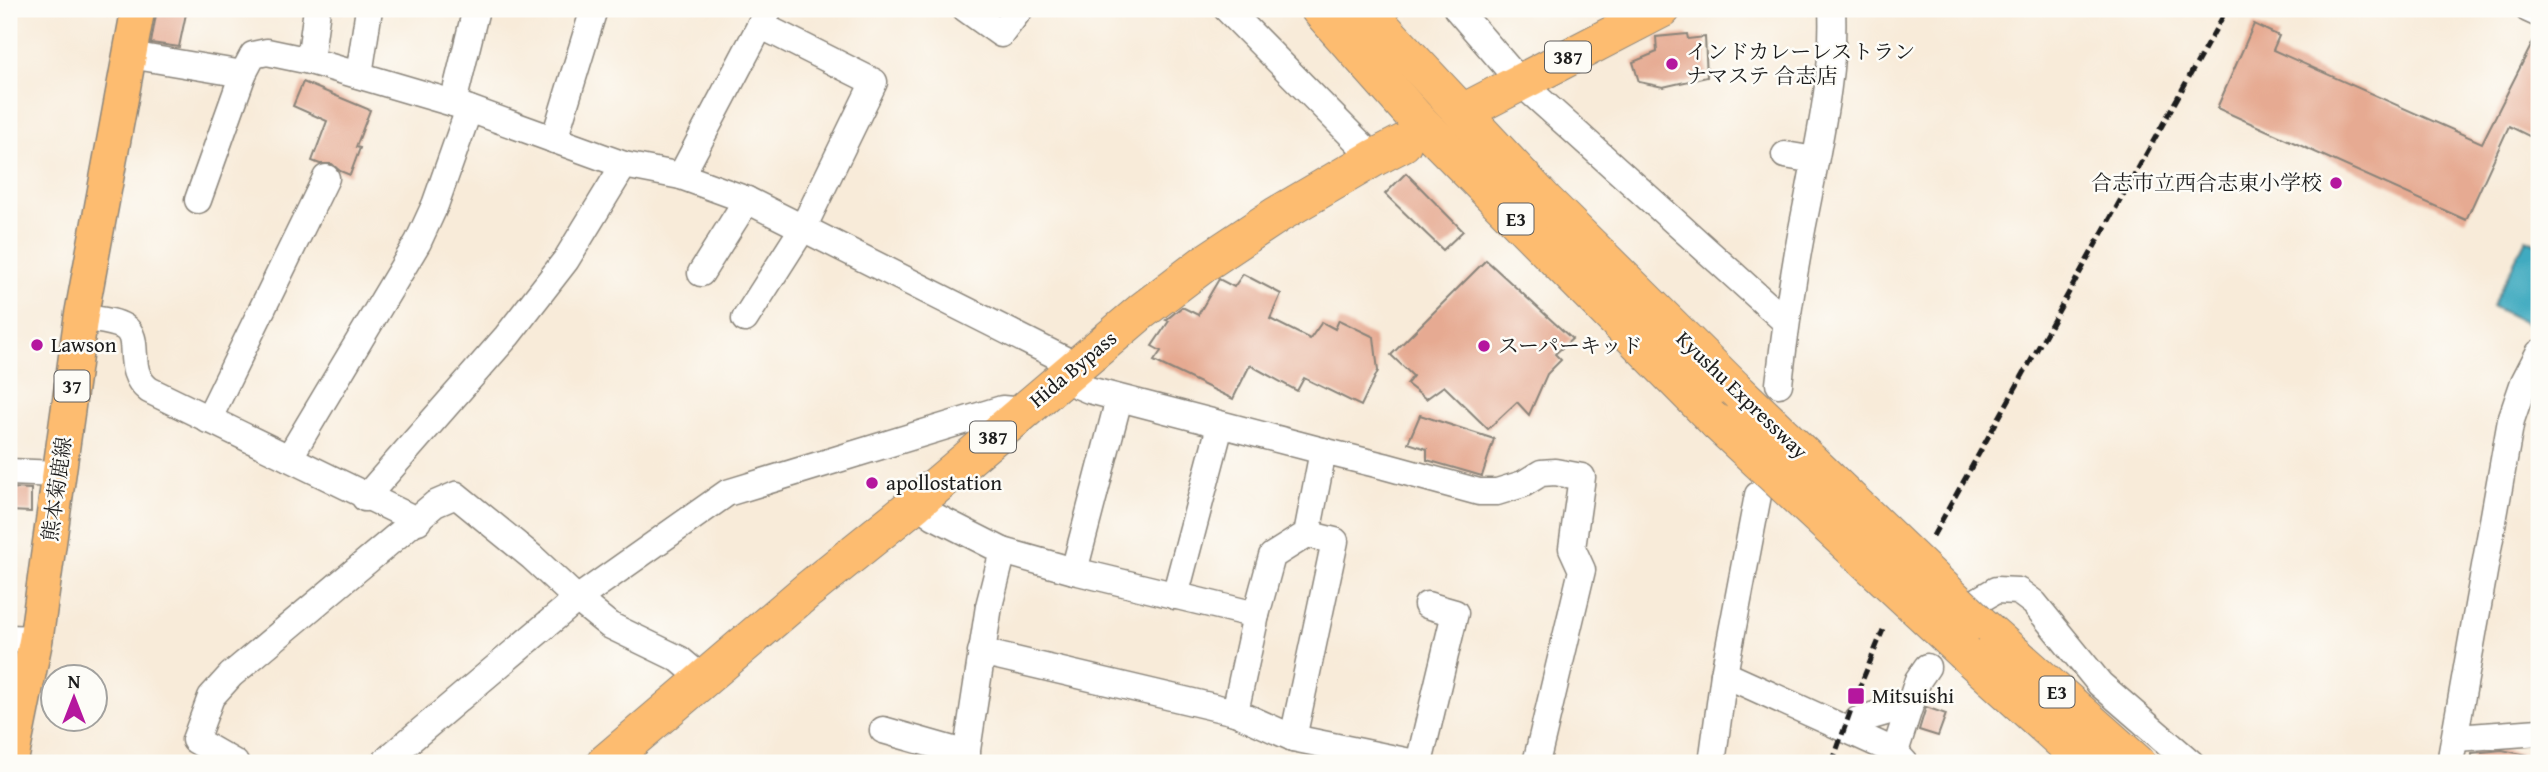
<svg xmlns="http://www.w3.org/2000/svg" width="2548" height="772" viewBox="0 0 2548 772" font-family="'Gentium Book Plus','Noto Serif JP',serif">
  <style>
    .water { fill: #40aac0; stroke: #2e636e; stroke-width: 2 }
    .building { fill: #e6aa92 }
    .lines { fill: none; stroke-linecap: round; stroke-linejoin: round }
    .minor-casing { stroke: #8a847a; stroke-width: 29 }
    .major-casing { stroke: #8a847a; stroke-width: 36 }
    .highway-casing { stroke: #8a847a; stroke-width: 39 }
    .minor { stroke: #fff; stroke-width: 26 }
    .major { stroke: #fdbc70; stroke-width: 33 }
    .highway { stroke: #fdbc70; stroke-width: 37 }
    .rail { stroke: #1c1c1c; stroke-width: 5; stroke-dasharray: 10 5; stroke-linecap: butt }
    .highway-bridge-casing { stroke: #8a847a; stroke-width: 39; stroke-linecap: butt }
    .highway-bridge { stroke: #fdbc70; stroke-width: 37 }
    .poi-dot { fill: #b5179e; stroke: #fdfcf7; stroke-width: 2.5 }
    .labels { text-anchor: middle; stroke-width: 5; stroke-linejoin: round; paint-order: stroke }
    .shield { fill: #fdfcf7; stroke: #605f5e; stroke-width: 2 }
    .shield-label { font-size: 19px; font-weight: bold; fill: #1c1c1c }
    .poi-label { font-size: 21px; fill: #1c1c1c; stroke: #fdfcf7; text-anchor: start }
    .street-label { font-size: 21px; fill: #1c1c1c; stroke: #fdfcf7 }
  </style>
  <rect width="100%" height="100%" fill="#fdfcf7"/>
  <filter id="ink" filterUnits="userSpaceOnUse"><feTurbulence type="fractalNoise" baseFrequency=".0143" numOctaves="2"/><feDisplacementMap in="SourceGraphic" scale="14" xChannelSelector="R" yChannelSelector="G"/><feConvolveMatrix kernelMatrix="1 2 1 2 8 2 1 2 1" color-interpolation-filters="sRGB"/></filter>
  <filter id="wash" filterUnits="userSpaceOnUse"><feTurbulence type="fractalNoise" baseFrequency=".00686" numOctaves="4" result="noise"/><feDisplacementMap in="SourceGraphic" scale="28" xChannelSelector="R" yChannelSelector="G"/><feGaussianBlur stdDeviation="1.57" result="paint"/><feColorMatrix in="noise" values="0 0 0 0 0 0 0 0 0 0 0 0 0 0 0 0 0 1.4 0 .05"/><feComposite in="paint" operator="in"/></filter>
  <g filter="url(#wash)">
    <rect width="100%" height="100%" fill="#f8ebd9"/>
    <path class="water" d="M2526,239L2539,245V315L2533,327L2492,306Z"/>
    <g id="blocks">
      <g class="building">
        <path d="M157,9H187L179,47L151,43Z"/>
        <path d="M2254,24L2279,36L2273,50L2482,143L2539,30V141L2509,126L2466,220L2217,108Z"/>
        <path d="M1687,34L1688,39L1705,37L1707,77L1663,87L1639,82L1633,62L1657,52L1656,37Z"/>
        <path d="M303,82L370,110L356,147L360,148L350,175L340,171L332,164H320L312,161L327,121L293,106Z"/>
        <path d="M1406,173L1463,231L1443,250L1385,194Z"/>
        <path d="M1486,260L1572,339L1555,354L1561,360L1547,374L1529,415L1517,402L1488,429L1444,386L1426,399L1407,384L1413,376L1391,355Z"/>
        <path d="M1243,274L1281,294L1270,319L1310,339L1322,322L1335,329L1339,320L1374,337L1378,371L1361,406L1304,378L1297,391L1250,365L1233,399L1154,361L1161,351L1152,346L1169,321L1166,320L1182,307L1198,315L1219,279L1234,287Z"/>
        <path d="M1420,415L1494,439L1482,476L1427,460V449L1408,443Z"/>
        <path d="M9,488L31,489V512L9,511Z"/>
        <path d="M1926,707L1946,714L1938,736L1919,730Z"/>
        <path d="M2502,750L2527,755L2526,763H2472V753Z"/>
      </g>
    </g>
  </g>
  <g filter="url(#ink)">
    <use href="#blocks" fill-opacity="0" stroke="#8a847a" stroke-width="2"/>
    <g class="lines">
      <g class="minor-casing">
        <g id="minor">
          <path d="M966,9L1001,34L1020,9"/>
          <path d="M1227,9L1374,158"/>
          <path d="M1457,9L1520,82L1786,322"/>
          <path d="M2528,9L2539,14"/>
          <path d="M130,55L243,74L253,55L267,52L310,61L453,103L624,165L681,176L747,200L1077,366"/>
          <path d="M310,61L317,9"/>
          <path d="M359,75L369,9"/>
          <path d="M453,103L476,9"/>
          <path d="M554,140L594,9"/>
          <path d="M1785,155L1815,160"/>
          <path d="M681,176L769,9"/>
          <path d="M198,200L243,74"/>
          <path d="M701,273L747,200"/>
          <path d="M81,317C94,320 113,320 124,327C143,339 123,370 149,390L418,521"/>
          <path d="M745,319L803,228L874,82L760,25"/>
          <path d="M1063,379L1089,390L1323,451L1307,534L1272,556L1256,615L1235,712L1293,738L1415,763"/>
          <path d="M1779,384C1786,320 1796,257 1809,194C1820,134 1835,70 1832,9"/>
          <path d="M208,420L326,178"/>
          <path d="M1323,451L1384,466L1479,492H1497L1523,484L1541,473L1555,472L1582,477L1572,548L1582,570L1536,763"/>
          <path d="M289,458L418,242L435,205L469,109"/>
          <path d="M9,472L58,474"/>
          <path d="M365,498L507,336L566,260L624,165"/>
          <path d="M916,503L934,516L1003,551L989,606L965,763"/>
          <path d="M1003,551L1074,571L1256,615"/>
          <path d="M1074,571L1119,399"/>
          <path d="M1175,596L1220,426"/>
          <path d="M1979,600L1996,590L2018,591L2034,603L2100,684L2191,763"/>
          <path d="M9,638L36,639"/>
          <path d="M981,652L1235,712"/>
          <path d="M1724,674L1885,747L1895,752L1905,763"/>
          <path d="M703,679L679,659L609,625L577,599L727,493L1002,409L1024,411"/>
          <path d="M883,730L967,754"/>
          <path d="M1853,731L1858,720L1910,705"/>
          <path d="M1293,738L1335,541L1307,534"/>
          <path d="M2456,738L2539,732"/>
          <path d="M1895,752L1918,680L1927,667"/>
          <path d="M235,763L195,740L211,697L231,675L435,504L456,495L532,557L577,599L383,763"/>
          <path d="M1419,763L1455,613L1427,605"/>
          <path d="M1712,763L1724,674L1758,495"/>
          <path d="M2450,763L2511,420L2524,382L2539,353"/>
        </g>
      </g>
      <g class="major-casing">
        <path id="major" d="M11,763L36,639L81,317L138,9"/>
      </g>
      <g class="highway-casing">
        <g id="highway">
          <path d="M1319,9L1414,116L1718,423"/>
          <path d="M1365,9L1545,201L1735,389"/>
          <path d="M1475,106L1662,9"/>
          <path d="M1977,621L2137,763"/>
          <path d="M1966,654L2086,763"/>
          <path d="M605,763L808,590L916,503L1142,311L1205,263L1277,215L1374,158L1403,143"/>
        </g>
      </g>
      <use href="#minor" class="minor"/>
      <use href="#major" class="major"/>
      <use href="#highway" class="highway"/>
      <g class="rail">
        <path d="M1933,536L2227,9"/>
        <path d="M1832,763L1856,696L1883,630"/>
      </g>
      <g class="highway-bridge-casing">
        <g id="highway-bridge">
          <path d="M1735,389L1977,621"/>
          <path d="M1718,423L1966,654"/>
        </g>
      </g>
      <use href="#highway-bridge" class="highway-bridge"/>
    </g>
  </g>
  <g class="poi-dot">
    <circle cx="1672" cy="64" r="7"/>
    <circle cx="2336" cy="183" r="7"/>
    <circle cx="37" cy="345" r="7"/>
    <circle cx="1484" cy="346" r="7"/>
    <circle cx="872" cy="483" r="7"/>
    <rect x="1847" y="687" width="18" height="18" rx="3.5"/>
  </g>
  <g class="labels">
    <g class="shield">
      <rect x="1545" y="41.5" width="46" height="31" rx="5"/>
      <rect x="1498.5" y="203.5" width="35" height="31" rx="5"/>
      <rect x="54.5" y="370.5" width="35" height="31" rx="5"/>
      <rect x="970" y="421.5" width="46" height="31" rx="5"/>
      <rect x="2039.5" y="676.5" width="35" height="31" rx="5"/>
    </g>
    <g class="shield-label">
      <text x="1568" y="64">387</text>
      <text x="1516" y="226">E3</text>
      <text x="72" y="393">37</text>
      <text x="993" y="444">387</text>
      <text x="2057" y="699">E3</text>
    </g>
    <g class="poi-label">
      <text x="1686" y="59">インドカレーレストラン<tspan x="1686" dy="24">ナマステ 合志店</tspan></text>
      <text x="2322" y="190" text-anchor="end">合志市立西合志東小学校</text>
      <text x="51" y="352">Lawson</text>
      <text x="1498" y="353">スーパーキッド</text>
      <text x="886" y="490">apollostation</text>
      <text x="1872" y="703">Mitsuishi</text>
    </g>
    <g class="street-label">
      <text transform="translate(1073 369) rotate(-40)" y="7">Hida Bypass</text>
      <text transform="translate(1742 395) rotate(44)" y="7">Kyushu Expressway</text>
      <text transform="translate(57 489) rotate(-82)" y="7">熊本菊鹿線</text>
    </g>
  </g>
  <rect width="2548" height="772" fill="none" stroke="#fdfcf7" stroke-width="35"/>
  <g transform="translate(74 698)"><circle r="33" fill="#fdfcf7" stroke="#a3a29f" stroke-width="2"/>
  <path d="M0-5L12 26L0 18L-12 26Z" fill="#b5179e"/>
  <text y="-10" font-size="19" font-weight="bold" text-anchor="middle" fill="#1c1c1c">N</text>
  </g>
</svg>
